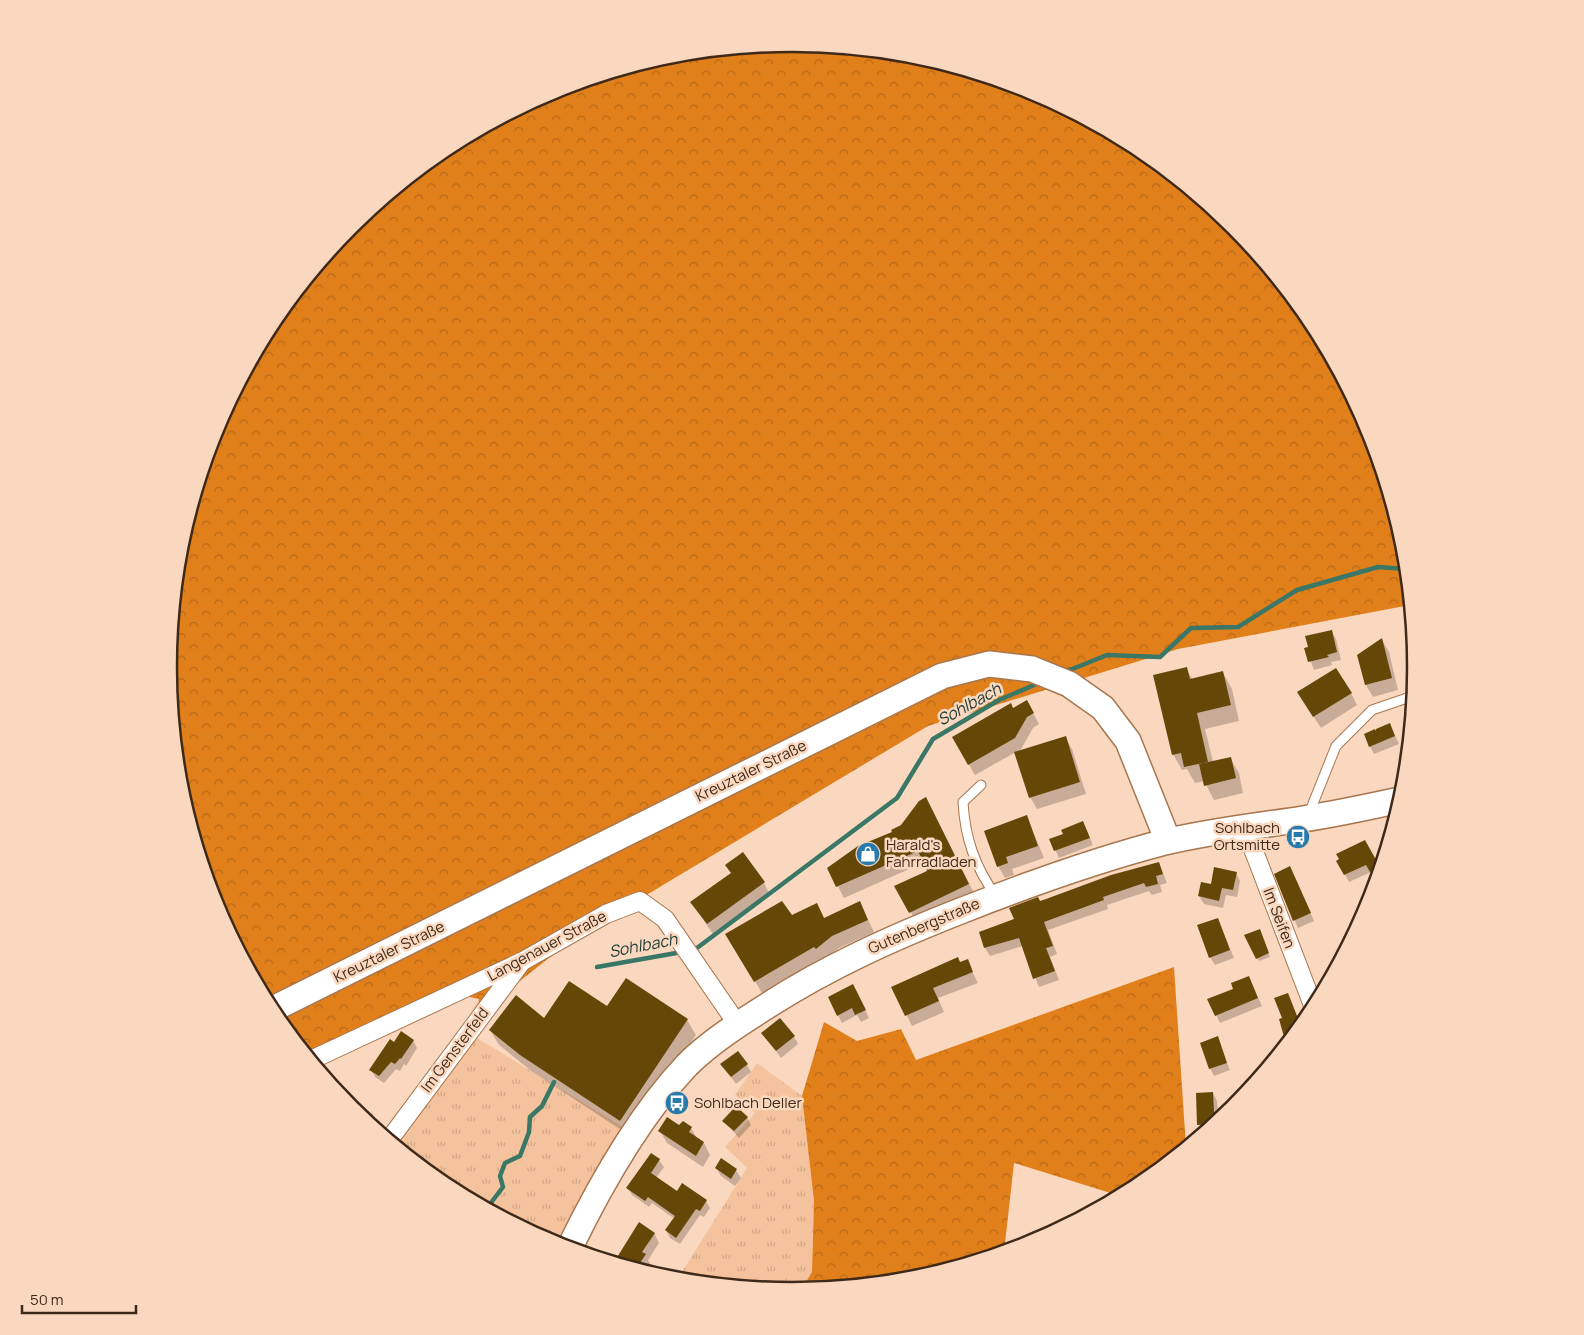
<svg xmlns="http://www.w3.org/2000/svg" width="1584" height="1335" viewBox="0 0 1584 1335" font-family="Manrope,sans-serif">
  <style>
    .grass { fill: url(#grass-tufts) }
    .forest { fill: url(#forest-crowns) }
    .shadow { fill: #0003 }
    .lines { fill: none; stroke-linecap: round; stroke-linejoin: round }
    .stream { stroke: #3a7766; stroke-width: 4.5 }
    .building { fill: #654707 }
    .lane-casing { stroke: #a8764e; stroke-width: 11 }
    .street-casing { stroke: #a8764e; stroke-width: 20 }
    .secondary-casing { stroke: #a8764e; stroke-width: 28 }
    .lane { stroke: #fff; stroke-width: 9 }
    .street { stroke: #fff; stroke-width: 18 }
    .secondary { stroke: #fff; stroke-width: 25 }
    .labels { text-anchor: middle; stroke-width: 5; stroke-linejoin: round; paint-order: stroke }
    .street-label { font-size: 15px; fill: #3f2a19; stroke: #fad8bf }
    .poi-label { font-size: 15px; fill: #3f2a19; stroke: #fad8bf; text-anchor: start }
    .water-label { font-size: 16px; font-style: italic; fill: #1c3933; stroke: #fad8bf }
    .rim { fill: none; stroke: #3f2a19; stroke-width: 2.5 }
  </style>
  <defs>
    <pattern id="grass-tufts" width="24" height="20" patternUnits="userSpaceOnUse" patternTransform="scale(1.25)"><rect width="24" height="20" fill="#f4c29c"/><path d="M3 7l-1-3M5 7V3M7 7l1-3M15 17l-1-3M17 17v-4M19 17l1-3" fill="none" stroke="#d2a786"/></pattern>
    <pattern id="forest-crowns" width="20" height="18" patternUnits="userSpaceOnUse" patternTransform="scale(1.25)"><rect width="20" height="18" fill="#e1801b"/><path d="M2 6a3 3 0 1 1 6 0M12 15a3 3 0 1 1 6 0" fill="none" stroke="#b86917"/></pattern>
  </defs>
  <rect width="100%" height="100%" fill="#fad8bf"/>
  <g class="grass">
    <path d="M479,999L477,1038L623,1127L576,1251L553,1244L445,1186L395,1144Z"/>
    <path d="M757,1063L802,1096L814,1201L812,1272L801,1290L677,1280L747,1168L725,1147L755,1113L735,1095Z"/>
  </g>
  <g class="forest">
    <path d="M792,44L914,56L1031,91L1139,149L1233,227L1311,321L1368,429L1404,546L1410,605L1178,649L928,726L573,939L511,988L476,1038L479,999L460,995L313,1062L273,1014L216,906L180,789L168,667L180,546L216,429L274,321L351,226L446,149L554,91L671,56Z"/>
    <path d="M1174,967L1186,1147L1138,1186L1120,1196L1014,1163L1004,1252L913,1279L801,1290L812,1272L814,1201L802,1096L824,1022L857,1041L901,1029L916,1060Z"/>
  </g>
  <g class="shadow">
    <path d="M1331,631L1336,639L1341,660L1331,662L1332,665L1314,670L1306,649Z"/>
    <path d="M1382,640L1389,652L1398,690L1373,697L1366,685Z"/>
    <path d="M1186,669L1193,680L1223,673L1232,689L1239,721L1205,729L1213,762L1230,758L1239,773L1243,793L1214,800L1204,781L1195,783L1187,769L1182,770L1173,754Z"/>
    <path d="M1351,693L1357,705L1321,728L1306,705Z"/>
    <path d="M1027,702L1039,724L1033,728L1020,751L1065,737L1072,749L1086,794L1037,809L1030,797L1016,752L975,775L953,737Z"/>
    <path d="M1390,725L1399,744L1374,754L1370,746Z"/>
    <path d="M1408,751L1406,763L1403,754Z"/>
    <path d="M1406,765L1404,785L1397,769Z"/>
    <path d="M932,810L975,895L917,923L896,886L929,871L925,862L844,898L829,869Z"/>
    <path d="M1027,817L1044,858L1012,869L1014,875L1005,878L998,866Z"/>
    <path d="M1086,829L1093,845L1059,858L1051,840Z"/>
    <path d="M1375,858L1380,867L1377,879L1371,872L1349,882L1338,861Z"/>
    <path d="M1159,863L1167,883L1160,885L1162,892L1152,895L1149,891L1107,905L1108,909L1048,930L1057,954L1050,957L1059,980L1039,987L1023,946L990,956L985,948L1015,920L1040,902Z"/>
    <path d="M1236,873L1240,881L1237,897L1226,895L1223,908L1204,904L1199,896L1212,886Z"/>
    <path d="M731,874L764,883L770,895L714,936L692,902Z"/>
    <path d="M1275,874L1294,876L1314,921L1298,928Z"/>
    <path d="M860,903L874,932L839,948L823,960L822,958L762,993L727,934L791,916L824,919Z"/>
    <path d="M1218,919L1234,958L1215,965L1210,957Z"/>
    <path d="M1261,934L1270,957L1259,961L1245,936Z"/>
    <path d="M967,961L978,983L938,998L944,1012L912,1026L893,987Z"/>
    <path d="M1248,977L1262,1006L1220,1023L1209,1000L1235,990Z"/>
    <path d="M857,994L869,1018L861,1022L857,1015L842,1023L838,1015Z"/>
    <path d="M608,1008L687,1020L696,1035L629,1135L530,1070L499,1045L490,1030Z"/>
    <path d="M763,1033L794,1037L798,1044L781,1058Z"/>
    <path d="M1217,1038L1230,1070L1214,1076L1210,1068Z"/>
    <path d="M413,1040L417,1048L406,1066L404,1064L400,1071L396,1069L384,1083L375,1077L371,1070L395,1044Z"/>
    <path d="M722,1064L747,1065L751,1072L736,1084Z"/>
    <path d="M1213,1093L1217,1101L1218,1113L1222,1118L1203,1132L1199,1125Z"/>
    <path d="M352,1108L372,1113L376,1120L374,1128Z"/>
    <path d="M747,1117L751,1125L739,1138L724,1121Z"/>
    <path d="M680,1127L691,1128L698,1140L704,1143L710,1155L703,1167L667,1143L660,1131Z"/>
    <path d="M659,1160L664,1167L656,1178L678,1193L706,1201L710,1208L704,1217L700,1215L680,1244L670,1238L666,1231L675,1219L652,1203L649,1207L632,1195L628,1188Z"/>
    <path d="M716,1168L736,1170L741,1178L735,1186L721,1176Z"/>
    <path d="M654,1233L659,1243L648,1260L650,1264L647,1268L651,1274L621,1264L617,1259Z"/>
  </g>
  <g class="lines">
    <g class="stream">
      <path d="M1065,672L1107,655L1160,657L1191,628L1238,627L1297,590L1378,567L1406,569"/>
      <path d="M692,949L697,948L897,798L933,739L999,700L1041,682"/>
      <path d="M597,967L682,952"/>
      <path d="M487,1208L503,1187L500,1176L505,1163L520,1156L529,1132L530,1117L542,1106L554,1082"/>
    </g>
  </g>
  <g class="building">
    <path d="M1332,630L1337,652L1327,655L1329,657L1308,662L1304,648L1308,647L1305,636Z"/>
    <path d="M1382,638L1392,678L1365,685L1357,655Z"/>
    <path d="M1187,667L1190,679L1223,671L1231,705L1197,713L1208,762L1184,767L1181,753L1172,755L1153,675Z"/>
    <path d="M1336,668L1352,693L1313,717L1297,692Z"/>
    <path d="M1027,700L1034,713L1027,717L1015,738L968,765L952,737L1011,703L1013,708Z"/>
    <path d="M1390,723L1395,736L1369,747L1364,734L1375,729L1376,731V729Z"/>
    <path d="M1066,736L1080,782L1029,798L1014,752Z"/>
    <path d="M1231,757L1236,778L1204,786L1199,764Z"/>
    <path d="M926,797L969,884L909,913L894,886L927,871L918,851L836,887L827,868L858,846L892,832L891,830L901,825L919,801Z"/>
    <path d="M1027,815L1038,846L1006,857L1008,863L997,867L984,831Z"/>
    <path d="M1083,821L1090,838L1054,851L1049,839L1063,834L1061,830Z"/>
    <path d="M1365,840L1380,867L1370,872L1366,865L1344,875L1336,861L1339,859L1336,854Z"/>
    <path d="M743,852L765,882L707,924L690,902L731,873L725,865Z"/>
    <path d="M1159,862L1163,874L1156,876L1158,884L1146,887L1144,883L1103,897L1104,900L1044,922L1053,946L1046,948L1055,971L1033,979L1019,938L984,948L979,932L1014,919L1009,908L1038,897L1040,901L1046,899L1111,875Z"/>
    <path d="M1290,866L1311,913L1293,921L1274,874Z"/>
    <path d="M1214,867L1237,872L1233,890L1222,888L1219,901L1198,896L1201,882L1211,884Z"/>
    <path d="M782,901L792,915L817,903L824,918L860,901L868,920L832,936L816,949L814,947L754,982L725,934Z"/>
    <path d="M1218,918L1230,950L1209,958L1197,925Z"/>
    <path d="M1260,929L1269,953L1256,959L1244,935Z"/>
    <path d="M958,957L960,962L968,959L973,972L933,988L939,1001L905,1016L891,987Z"/>
    <path d="M1249,976L1258,998L1215,1016L1207,999L1233,989L1231,983Z"/>
    <path d="M626,978L688,1019L620,1121L520,1055L489,1030L516,995L544,1018L569,981L607,1006Z"/>
    <path d="M853,984L866,1010L855,1015L852,1008L837,1016L828,997Z"/>
    <path d="M1288,993L1301,1026L1286,1044L1279,1019L1282,1018L1274,998Z"/>
    <path d="M780,1018L795,1036L776,1051L761,1033Z"/>
    <path d="M401,1031L414,1040L401,1059L400,1058L395,1064L391,1062L379,1076L369,1070L390,1039L394,1042Z"/>
    <path d="M1218,1036L1227,1063L1209,1069L1200,1043Z"/>
    <path d="M738,1051L748,1064L731,1077L720,1064Z"/>
    <path d="M1213,1092L1214,1112H1229L1214,1124L1197,1125L1196,1093Z"/>
    <path d="M736,1106L748,1117L734,1131L722,1121Z"/>
    <path d="M667,1117L679,1125L683,1121L692,1127L689,1132L704,1142L696,1156L658,1131Z"/>
    <path d="M651,1153L660,1159L651,1173L677,1191L682,1183L707,1200L700,1211L696,1209L676,1238L665,1230L675,1216L648,1197L645,1201L626,1188Z"/>
    <path d="M721,1158L737,1169L731,1179L715,1168Z"/>
    <path d="M639,1222L655,1233L642,1252L646,1254L636,1269L616,1259Z"/>
  </g>
  <g class="lines">
    <g class="lane-casing">
      <g id="lane">
        <path d="M981,785L963,802C965,838 975,867 996,896"/>
        <path d="M1308,816L1336,746L1372,710L1413,696"/>
      </g>
    </g>
    <g class="street-casing">
      <g id="street">
        <path d="M1245,828L1314,1008"/>
        <path d="M311,1060L523,961L606,914L640,901L665,919L738,1025"/>
        <path d="M389,1140L520,964"/>
      </g>
    </g>
    <g class="secondary-casing">
      <g id="secondary">
        <path d="M271,1010L942,676L989,664L1032,669L1069,684L1103,708L1128,741L1168,841"/>
        <path d="M569,1249C600,1185 638,1117 687,1065C710,1042 740,1023 767,1006C829,966 894,937 963,910C1029,884 1096,860 1165,842C1210,831 1257,826 1303,819C1335,814 1368,807 1400,800"/>
      </g>
    </g>
    <use href="#lane" class="lane"/>
    <use href="#street" class="street"/>
    <use href="#secondary" class="secondary"/>
  </g>
  <defs>
    <g id="bus-disc" transform="scale(1.25)"><circle r="9.5" fill="#277aab" stroke="#fad8bf"/><path d="M-5-6H5V4H4V6H2V4H-2V6H-4V4H-5ZM-3.5-4V0h7V-4ZM-3.5 1.2v1.5H-2V1.2ZM2 1.2v1.5H3.5V1.2Z" fill="#fff"/></g>
    <g id="shop-disc" transform="scale(1.25)"><circle r="9.5" fill="#277aab" stroke="#fad8bf"/><path d="M-5-2.5h2.3a2.7 3.5 0 0 1 5.4 0H5L5.5 6h-11ZM-1.5-2.5h3a1.5 2.3 0 0 0-3 0Z" fill="#fff"/></g>
  </defs>
  <g fill-rule="evenodd">
    <use href="#bus-disc" x="1298" y="837"/>
    <use href="#shop-disc" x="868" y="854"/>
    <use href="#bus-disc" x="677" y="1103"/>
  </g>
  <g class="labels">
    <g class="street-label">
      <text transform="translate(751 771) rotate(-26)" y="5">Kreuztaler Straße</text>
      <text transform="translate(1279 918) rotate(69)" y="5">Im Seifen</text>
      <text transform="translate(924 926) rotate(-23)" y="5">Gutenbergstraße</text>
      <text transform="translate(547 946) rotate(-28)" y="5">Langenauer Straße</text>
      <text transform="translate(389 952) rotate(-26)" y="5">Kreuztaler Straße</text>
      <text transform="translate(455 1050) rotate(-53)" y="5">Im Gensterfeld</text>
    </g>
    <g class="poi-label">
      <text x="1280" y="833" text-anchor="end">Sohlbach<tspan x="1280" dy="17">Ortsmitte</tspan></text>
      <text x="886" y="850">Harald's<tspan x="886" dy="17">Fahrradladen</tspan></text>
      <text x="694" y="1108">Sohlbach Deller</text>
    </g>
    <g class="water-label">
      <text transform="translate(969 704) rotate(-29)" y="6">Sohlbach</text>
      <text transform="translate(643 945) rotate(-11)" y="6">Sohlbach</text>
    </g>
  </g>
  <path d="M0 0H1584V1335H0ZM177 667a615 615 0 1 1 1230 0a615 615 0 1 1-1230 0Z" fill="#fad8bf" fill-rule="evenodd"/>
  <path class="rim" d="M177 667a615 615 0 1 1 1230 0a615 615 0 1 1-1230 0Z"/>
  <path d="M22 1305v8h114v-8" fill="none" stroke="#3f2a19" stroke-width="2.5"/>
  <text x="30" y="1305" font-size="15" fill="#3f2a19" stroke="#fad8bf" stroke-width="4" paint-order="stroke">50 m</text>
</svg>
